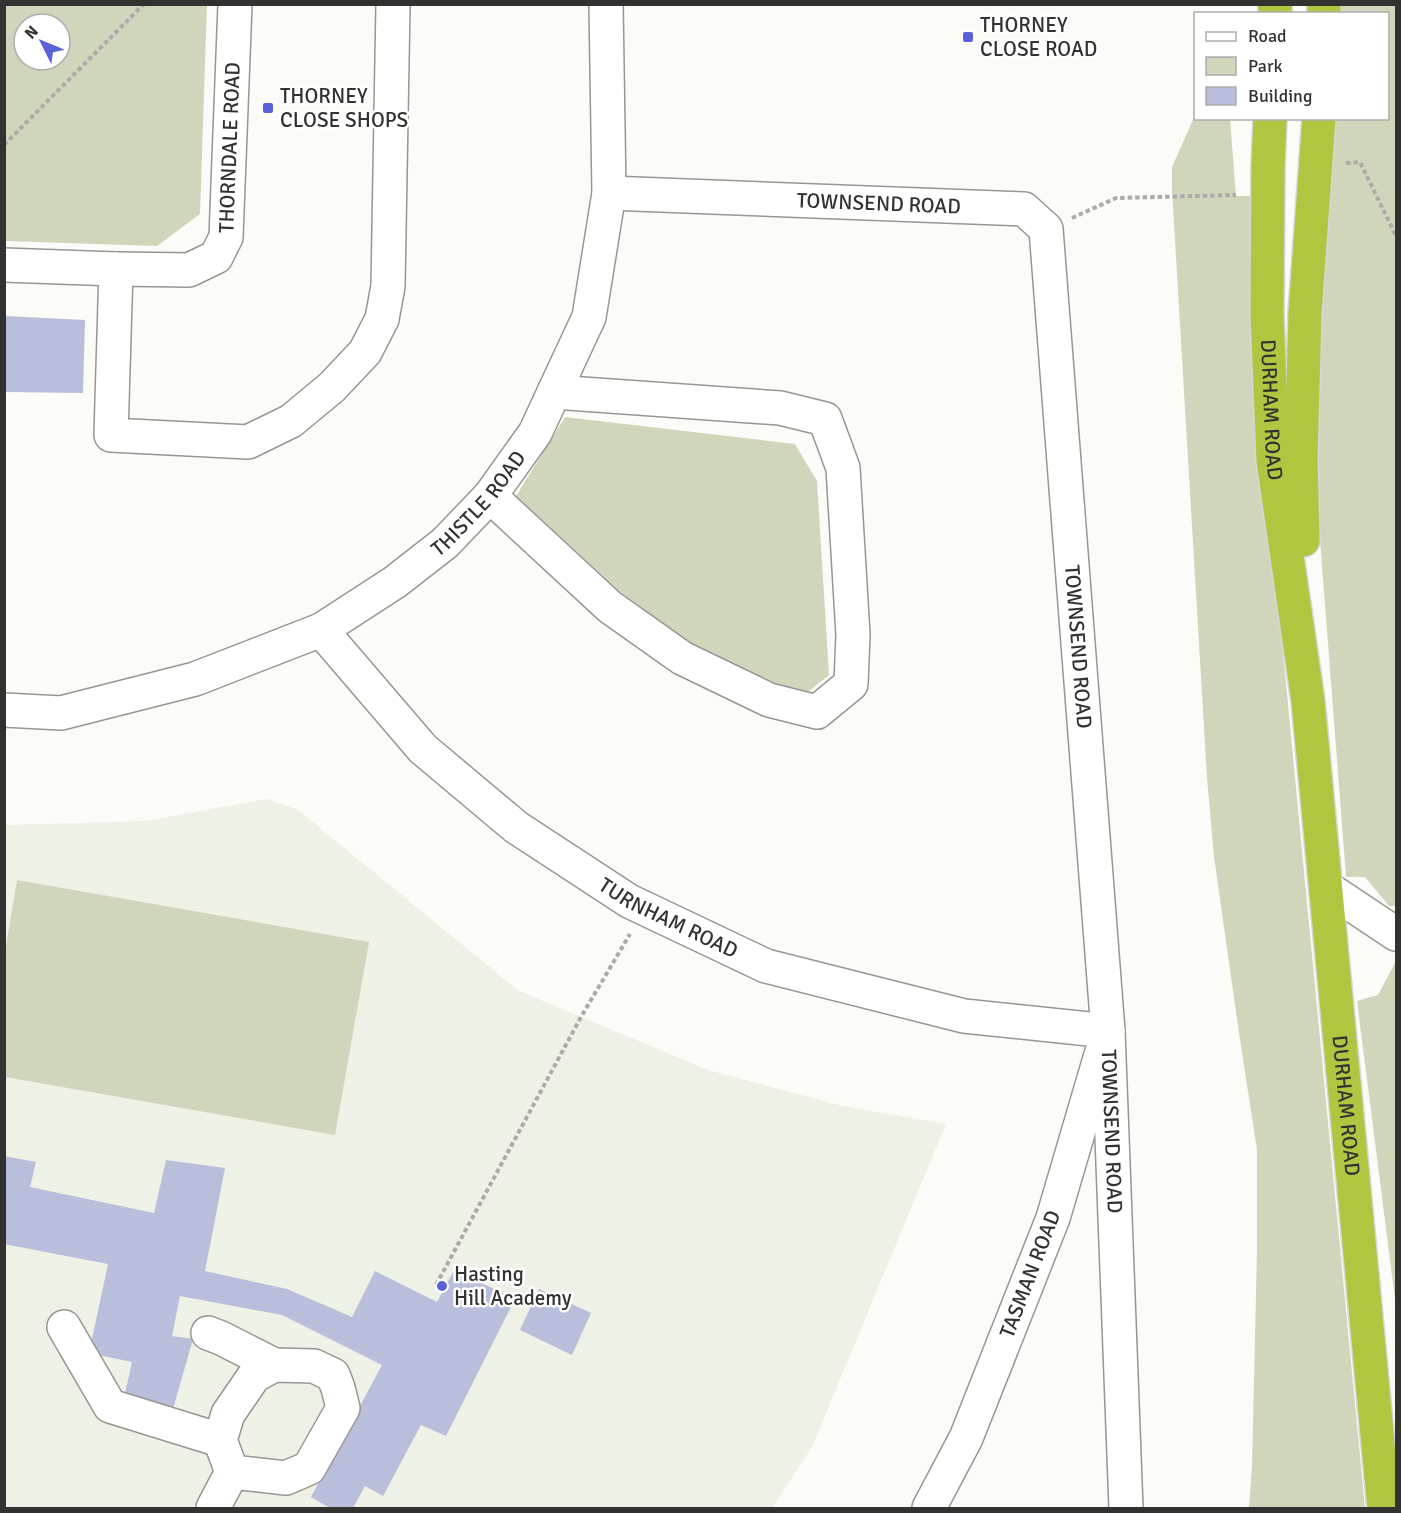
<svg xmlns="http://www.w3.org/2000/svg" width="1401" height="1513" viewBox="0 0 1401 1513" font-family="Signika,sans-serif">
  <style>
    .built { fill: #eef1e5 }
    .green { fill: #d0d6bc; fill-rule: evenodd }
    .building { fill: #b9bedb }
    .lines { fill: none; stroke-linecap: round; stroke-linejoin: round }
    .minor-casing { stroke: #969792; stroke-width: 36 }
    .highway-casing { stroke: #d6d6d6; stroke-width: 36 }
    .path { stroke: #abaca8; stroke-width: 4; stroke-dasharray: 4.5 3; stroke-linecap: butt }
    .minor { stroke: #fff; stroke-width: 33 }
    .highway { stroke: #b0c540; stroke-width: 33 }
    .poi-dot { fill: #5b61d9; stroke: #fff; stroke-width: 2 }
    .labels { text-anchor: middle; stroke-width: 5; stroke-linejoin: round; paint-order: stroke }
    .poi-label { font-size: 21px; fill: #323331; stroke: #fff; text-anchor: start }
    .street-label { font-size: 21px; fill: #323331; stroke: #fff }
  </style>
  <rect width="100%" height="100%" fill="#fbfcf7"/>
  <path class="built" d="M267,799L298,810L519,991L708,1070L843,1106L946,1124L812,1447L772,1508H5L4,825L146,821Z"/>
  <g class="green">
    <path d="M5,4L207,5L200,214L157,246L5,241ZM24,24H60V60H24Z"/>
    <path d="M1337,5H1396V906H1389L1365,877H1346L1314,462L1332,119L1388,118V14L1337,13Z"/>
    <path d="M1195,115L1196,118L1230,119L1236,196H1251L1276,579L1365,1508H1249L1252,1465L1257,1252V1150L1239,1033L1214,857L1207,778L1172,190V167Z"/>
    <path d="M565,417L795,444L817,481L829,675L803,696L695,647L622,593L516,496Z"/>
    <path d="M17,880L369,942L335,1135L5,1077V952Z"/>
    <path d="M1396,961V1307L1357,1001L1378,995Z"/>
  </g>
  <g class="building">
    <path d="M5,316L85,320L83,393L5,392Z"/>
    <path d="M4,1156L36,1162L30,1187L154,1213L166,1160L225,1168L205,1271L287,1289L352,1317L375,1271L437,1302L454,1270L515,1299L446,1436L421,1425L383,1496L365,1486L353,1508H330L311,1497L382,1365L282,1315L180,1296L172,1336L193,1339L173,1409L124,1398L132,1362L89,1353L108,1264L4,1244Z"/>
    <path d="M539,1289L591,1313L572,1355L520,1330Z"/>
  </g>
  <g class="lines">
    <g class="minor-casing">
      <g id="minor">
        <path id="s1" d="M609,193L1024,209L1046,229L1108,1031L1126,1508"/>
        <path id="s2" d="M4,265L116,269L189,270L216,257L226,237L235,4"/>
        <path d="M116,269L111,435L248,442L291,421L332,387L365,352L382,319L388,286L393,4"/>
        <path d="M490,496L610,607L682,658L769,700L817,712L851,684L853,635L843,468L825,419L780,408L554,392"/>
        <path id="s3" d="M321,630L423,749L516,827L629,901L766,966L964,1016L1108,1031L1053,1218L966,1438L929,1508"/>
        <path id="s4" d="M4,710L61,713L195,679L321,630L395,582L445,543L490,496L535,433L589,317L609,193L606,4"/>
        <path d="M1327,888L1396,934"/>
        <path d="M64,1327L110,1406L220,1440"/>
        <path d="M208,1333L221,1338L274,1365"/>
        <path d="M213,1508L232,1472L220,1440L228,1414L254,1376L274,1365L314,1366L333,1375L338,1388L343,1408L309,1468L286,1478L232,1472"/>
      </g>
    </g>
    <g class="highway-casing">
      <g id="highway">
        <path d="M1275,14V4"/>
        <path d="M1324,14V4"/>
        <path id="s5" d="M1270,118L1268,167L1267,314L1273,460L1308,701L1384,1508"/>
        <path d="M1303,540L1301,458L1305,313L1319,118"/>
      </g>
    </g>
    <g class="path">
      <path d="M4,145L144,4"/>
      <path d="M1346,163L1360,162L1396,236"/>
      <path d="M1072,218L1116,198L1236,195"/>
      <path d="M436,1285L581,1017L630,934"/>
    </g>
    <use href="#minor" class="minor"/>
    <use href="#highway" class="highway"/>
  </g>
  <g class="poi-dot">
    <rect x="962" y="31" width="12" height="12" rx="3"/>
    <rect x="262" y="102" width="12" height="12" rx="3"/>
    <circle cx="442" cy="1286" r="6"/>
  </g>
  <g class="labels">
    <g class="poi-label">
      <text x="980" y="32">THORNEY<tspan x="980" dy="24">CLOSE ROAD</tspan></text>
      <text x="280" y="103">THORNEY<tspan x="280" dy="24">CLOSE SHOPS</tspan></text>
      <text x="454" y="1281">Hasting<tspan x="454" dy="24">Hill Academy</tspan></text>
    </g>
    <g class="street-label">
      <text dy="7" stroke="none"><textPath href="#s2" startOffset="327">THORNDALE ROAD</textPath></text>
      <text dy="7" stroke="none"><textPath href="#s1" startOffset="270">TOWNSEND ROAD</textPath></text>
      <text dy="7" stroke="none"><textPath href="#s5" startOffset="292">DURHAM ROAD</textPath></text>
      <text dy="7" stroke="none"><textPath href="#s4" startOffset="534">THISTLE ROAD</textPath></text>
      <text dy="7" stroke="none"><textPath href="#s1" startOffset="864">TOWNSEND ROAD</textPath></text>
      <text dy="7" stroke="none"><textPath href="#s3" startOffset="456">TURNHAM ROAD</textPath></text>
      <text dy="7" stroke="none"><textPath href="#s5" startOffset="992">DURHAM ROAD</textPath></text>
      <text dy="7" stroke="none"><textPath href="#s1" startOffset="1350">TOWNSEND ROAD</textPath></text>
      <text transform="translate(1030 1274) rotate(-69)" y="7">TASMAN ROAD</text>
    </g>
  </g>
  <rect width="1401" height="1513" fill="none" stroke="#323331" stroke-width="12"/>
  <rect x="1194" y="12" width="195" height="108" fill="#ffffff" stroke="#adadad" stroke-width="1.5"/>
  <rect x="1206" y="32" width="30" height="9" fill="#ffffff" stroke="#adadad" stroke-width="1.5"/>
  <text x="1248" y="42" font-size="18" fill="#323331">Road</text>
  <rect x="1206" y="57" width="30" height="18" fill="#d0d6bc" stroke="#adadad" stroke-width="1.5"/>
  <text x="1248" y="72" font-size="18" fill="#323331">Park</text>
  <rect x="1206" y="87" width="30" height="18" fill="#b9bedb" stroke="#adadad" stroke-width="1.5"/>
  <text x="1248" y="102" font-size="18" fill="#323331">Building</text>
  <g transform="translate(42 42) rotate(313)"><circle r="28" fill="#ffffff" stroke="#adadad" stroke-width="1.5"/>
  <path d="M0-4.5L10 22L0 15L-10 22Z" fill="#5b61d9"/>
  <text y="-9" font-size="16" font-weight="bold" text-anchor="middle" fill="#323331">N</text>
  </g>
</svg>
